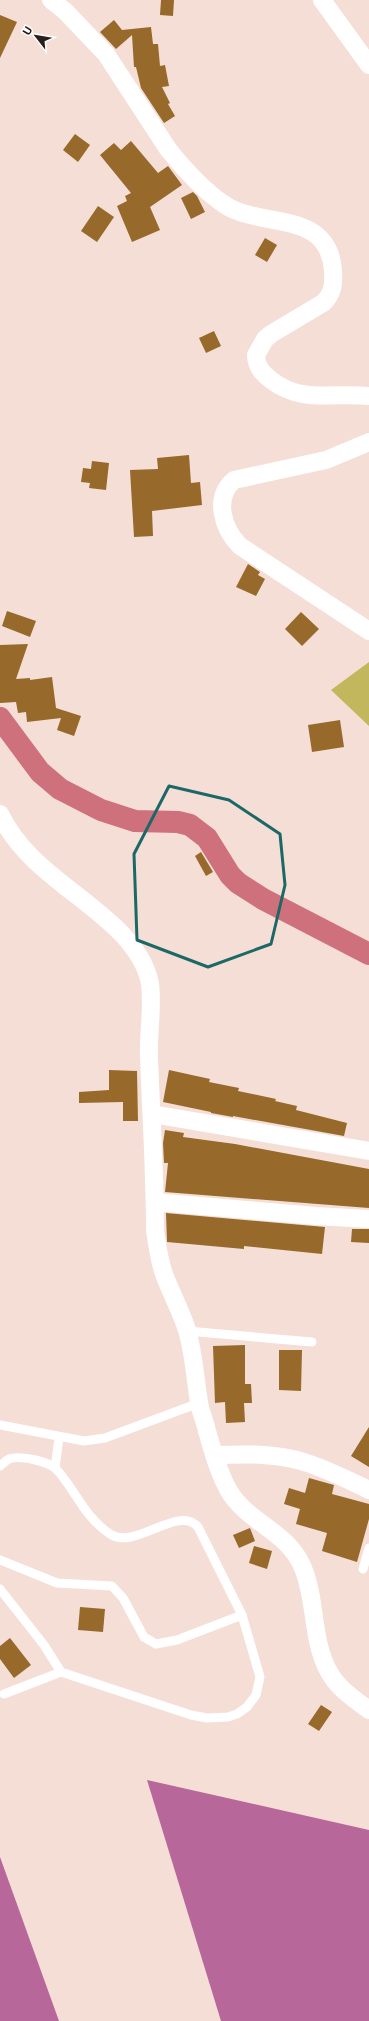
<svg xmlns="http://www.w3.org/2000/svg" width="369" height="2021" viewBox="0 0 369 2021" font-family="'Public Sans',sans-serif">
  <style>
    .green { fill: #c3b75d }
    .water { fill: #b8679b }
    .building { fill: #97692a }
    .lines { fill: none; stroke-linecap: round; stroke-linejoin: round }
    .lane { stroke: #fff; stroke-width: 9 }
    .street { stroke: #fff; stroke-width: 18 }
    .highway { stroke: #cf707d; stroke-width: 22 }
    .marked { fill: none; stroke: #1b6866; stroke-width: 3; stroke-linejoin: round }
  </style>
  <rect width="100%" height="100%" fill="#f4ded6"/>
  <path class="green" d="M369,662V726L331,690Z"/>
  <g class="water">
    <path d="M147,1780L369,1830V2021H221Z"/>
    <path d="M0,1857L59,2021H0Z"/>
  </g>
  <g class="building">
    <path d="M161,0H174L173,16L160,15Z"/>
    <path d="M0,15L17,22L0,58Z"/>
    <path d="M114,20L122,30L151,27L153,44H158L160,66L165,65L169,86L162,87L170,103L168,104L175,116L164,123L141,88L136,67H134L132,35L116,49L100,32Z"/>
    <path d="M75,134L90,145L78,162L63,150Z"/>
    <path d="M131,141L158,173L168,166L182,185L150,207L160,230L132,242L117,206L127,201L125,196L131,193L100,155L114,143L121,150Z"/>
    <path d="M193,192L197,196L205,212L191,219L181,198Z"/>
    <path d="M98,206L114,217L97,242L81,231Z"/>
    <path d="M265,238L277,245L267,262L255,255Z"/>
    <path d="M214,331L221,346L206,353L199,338Z"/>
    <path d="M189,455L191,483L200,482L202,505L152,511L153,536L134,537L130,470L158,469L157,458Z"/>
    <path d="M92,461L109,463L106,490L89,488L90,483L81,482L83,468L91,469Z"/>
    <path d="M248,564L260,572L258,575L265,579L256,596L236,587Z"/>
    <path d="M7,611L36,621L30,637L2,626Z"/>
    <path d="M301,612L319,629L302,646L285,629Z"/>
    <path d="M28,644L16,679L30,678V680L52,677L56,708L81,716L74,736L57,730L61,718L27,722L26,712L18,713L16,702L0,703V645Z"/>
    <path d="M340,720L344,747L312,752L308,725Z"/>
    <path d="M201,852L213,872L206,876L195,856Z"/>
    <path d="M109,1070L137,1071L138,1121H123V1102L79,1103V1092L109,1090Z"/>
    <path d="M169,1070L210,1079L209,1082L239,1088L238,1091L276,1099L275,1101L297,1106L296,1110L347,1123L344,1136L233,1116V1117L211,1113V1112L163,1102Z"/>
    <path d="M165,1130L184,1133L183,1137L235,1144L369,1169V1208L165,1192L168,1163H164L163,1143Z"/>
    <path d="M166,1213L325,1227L322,1254L244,1246V1249L167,1242Z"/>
    <path d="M352,1229H369V1243L351,1242Z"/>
    <path d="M245,1345V1384H251L252,1403H244L245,1422L226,1423L225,1402L215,1403L213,1346Z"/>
    <path d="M279,1350H302L301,1391L279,1390Z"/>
    <path d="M369,1427V1467L351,1456Z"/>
    <path d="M309,1478L334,1485L332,1494L369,1504V1519L357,1562L322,1551L327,1533L296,1524L300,1509L284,1504L289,1488L305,1493Z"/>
    <path d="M250,1528L255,1541L239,1548L233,1535Z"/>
    <path d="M254,1546L272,1551L267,1569L249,1563Z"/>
    <path d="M80,1607L105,1609L103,1632L78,1630Z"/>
    <path d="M10,1638L31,1665L14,1678L0,1659V1646Z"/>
    <path d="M321,1705L332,1712L319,1731L308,1724Z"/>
  </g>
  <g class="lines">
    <g class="lane">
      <path d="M187,1331L312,1342"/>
      <path d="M0,1425L84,1441L105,1438L199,1403"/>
      <path d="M0,1466C3,1464 6,1460 9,1459C19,1455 48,1461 56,1469C76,1490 83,1516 110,1534C135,1551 178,1504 198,1527L242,1615L260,1677L256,1695L247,1707L237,1714L228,1717L207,1718L191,1715L61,1672L44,1645L0,1589"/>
      <path d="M55,1468L59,1438"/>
      <path d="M0,1560L57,1583L112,1586L123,1598L144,1637L156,1644L177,1640L242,1615"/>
      <path d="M363,1569L369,1548"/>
      <path d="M4,1694L61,1672"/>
    </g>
    <g class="street">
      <path d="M51,0L65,11L106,54L168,149C184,169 204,191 225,205C262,229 328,209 333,270C334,283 333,294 323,303L271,334L265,339L256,355C256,366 262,373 271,380C302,404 333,392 369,396"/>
      <path d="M322,0L369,65"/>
      <path d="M369,442L326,460L234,480C213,498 223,529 240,546L369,631"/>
      <path d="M0,814C26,868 81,892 122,934C134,947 147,966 150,984C153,1008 148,1033 149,1057C151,1114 155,1172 155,1230C157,1245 159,1260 164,1274C171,1293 181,1311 187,1330C194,1354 195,1378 199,1402C200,1411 205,1421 207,1431C213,1451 218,1472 229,1491C248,1523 289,1532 303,1568C318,1604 310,1649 335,1681C344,1693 357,1701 369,1710"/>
      <path d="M152,1114L369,1151"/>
      <path d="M155,1202L316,1216L369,1219"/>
      <path d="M215,1455C245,1454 275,1453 304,1462C327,1469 348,1480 369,1490"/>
    </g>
    <path class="highway" d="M0,718L40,772L60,789L101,810L135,821L178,822L190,825L207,838L230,875L238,883L263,899L369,954"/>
  </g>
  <path class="marked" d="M169,786L229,800L280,834L285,885L271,944L208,967L137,940L134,854Z"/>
  <g transform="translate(36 36) rotate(301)" stroke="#ffffff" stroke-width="3" paint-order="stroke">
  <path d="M0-3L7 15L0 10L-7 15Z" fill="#271f1c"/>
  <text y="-6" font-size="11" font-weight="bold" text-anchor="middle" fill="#271f1c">U</text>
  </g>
</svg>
